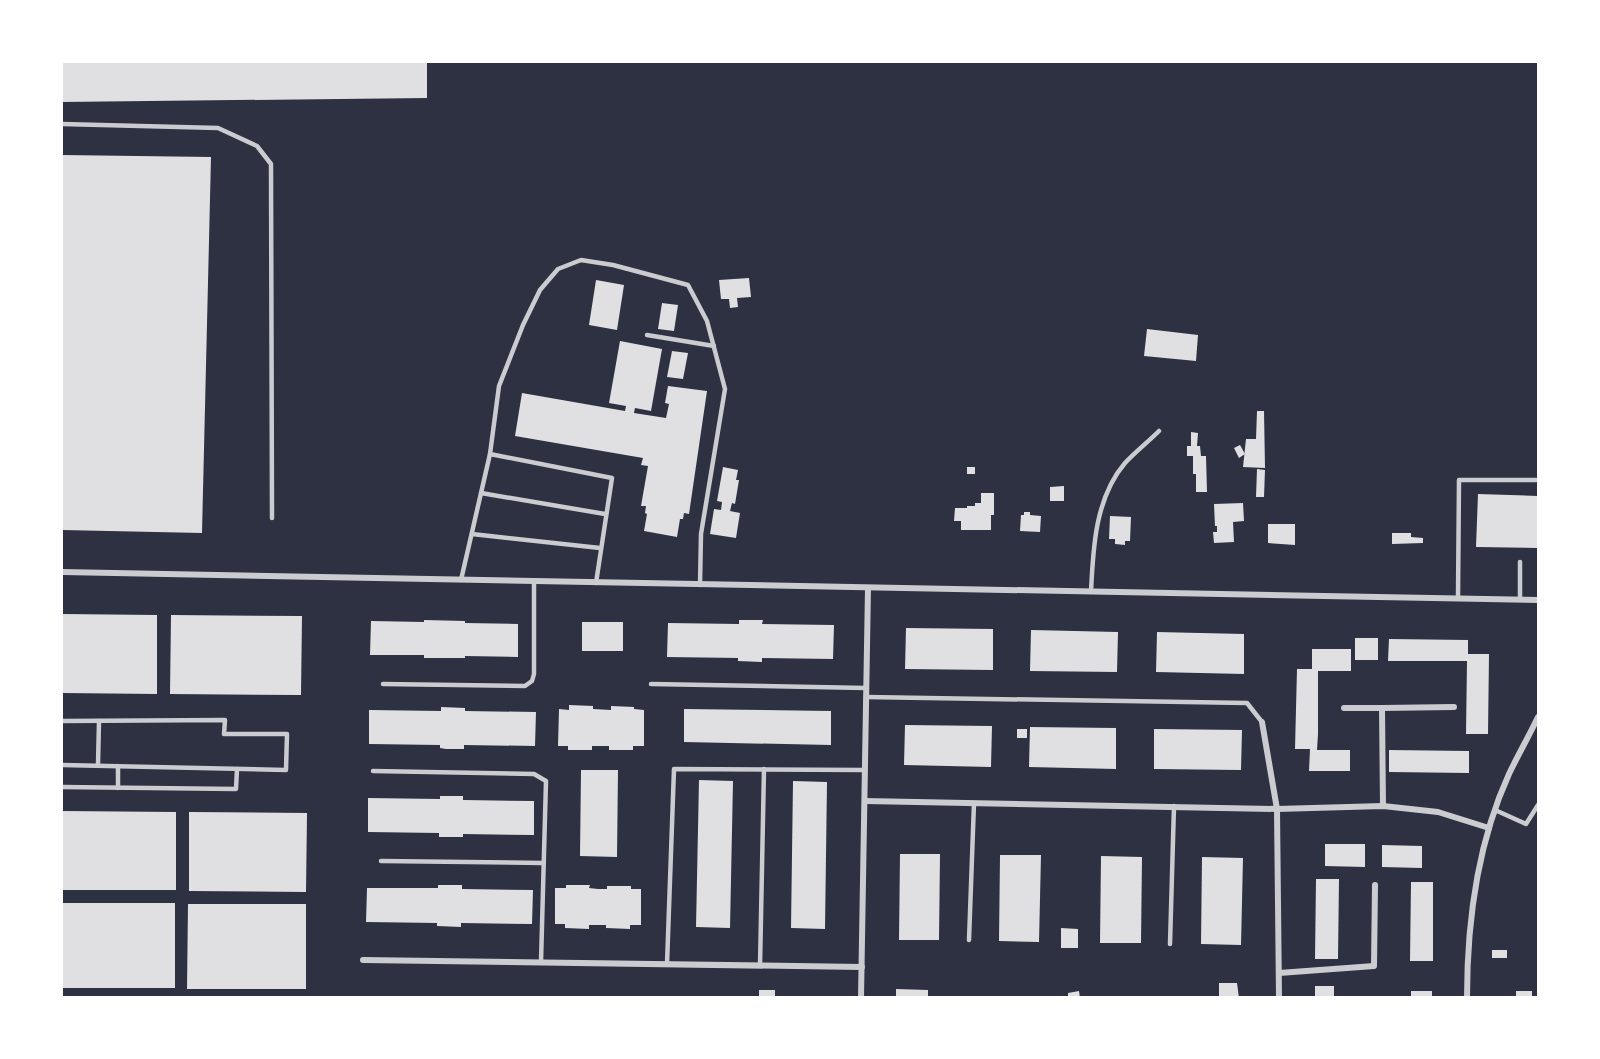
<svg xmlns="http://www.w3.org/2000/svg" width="1600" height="1059" viewBox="0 0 1600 1059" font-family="'Public Sans',sans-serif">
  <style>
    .building { fill: #e0e0e3 }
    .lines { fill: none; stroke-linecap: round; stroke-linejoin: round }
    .service { stroke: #caccd0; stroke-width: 4.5 }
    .minor { stroke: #caccd0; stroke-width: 6 }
  </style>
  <rect width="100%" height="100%" fill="#2d3142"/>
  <g class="building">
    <path d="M62,62H427V98L62,102Z"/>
    <path d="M62,155L211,157L202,533L62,530Z"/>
    <path d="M749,278L751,297L737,298L738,307L730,308L729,299H721L719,280Z"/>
    <path d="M596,280L624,285L617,330L589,325Z"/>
    <path d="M662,303L678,305L674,331L658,329Z"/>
    <path d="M1147,329L1198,335L1196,361L1144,356Z"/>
    <path d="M620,341L662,349L651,411L635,408L634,413L666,418L669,404L665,403L668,386L707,391L689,514L684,513L683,519H680L677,537L644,531L647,514L645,513L646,506H641L648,466L641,465L643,458L515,436L522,393L625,411L626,406L609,403Z"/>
    <path d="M672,351L688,353L683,379L667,377Z"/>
    <path d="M1257,411H1264L1265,468L1243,467L1246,439H1256Z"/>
    <path d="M1191,432L1198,433L1197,446H1200L1201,456H1206L1207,492H1196V474H1193V456H1187V446H1191Z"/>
    <path d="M1240,445L1245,454L1239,458L1234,448Z"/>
    <path d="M723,467L738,470L736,480H739L735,504L732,503L730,511L740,513L736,538L710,534L714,509L721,510L722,502L717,501Z"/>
    <rect x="967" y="467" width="8" height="7"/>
    <path d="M1257,469L1265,470L1264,497H1256Z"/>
    <path d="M1064,486V501H1050V487Z"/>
    <path d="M981,493H994V515H991V530H961V521H954L955,508H967V506H975V503H981Z"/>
    <path d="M1478,494L1538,496V548L1476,547Z"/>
    <path d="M1243,503L1244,521L1233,522L1234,542L1214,543L1213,532H1217V526H1215L1214,504Z"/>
    <path d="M1024,512H1030V515L1041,516L1040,532L1020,531L1021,515H1024Z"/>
    <path d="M1110,516L1131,517L1130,541H1125V545L1115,544V539H1109Z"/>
    <path d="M1268,524H1295V545L1268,543Z"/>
    <path d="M1392,533H1411V537L1423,538V543L1392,544Z"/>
    <path d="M62,614L157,615V694L62,693Z"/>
    <path d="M171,615L302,616L301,695L170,694Z"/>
    <path d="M424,620L465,621V623L518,624V657L465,656V658H424V655H370L371,621L424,622Z"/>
    <path d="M739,620H763L762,624L834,625L833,659L762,658V662L738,661V658L667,657L668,623L739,624Z"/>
    <rect x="582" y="622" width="41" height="29"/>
    <path d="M906,628L993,629V670L905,669Z"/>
    <path d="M1031,630L1118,632L1117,672L1030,671Z"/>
    <path d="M1157,632L1244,634V674L1156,672Z"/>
    <rect x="1355" y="638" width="23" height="22"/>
    <path d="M1389,639L1468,640V654H1489L1488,734H1466L1467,661H1388Z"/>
    <path d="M1312,649H1351V671H1318V734L1317,750H1350V771H1309L1310,749H1295L1297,669H1312Z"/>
    <path d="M569,705L593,706V709L611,710V706L634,707V709L644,710V746H633V750H609V746H592V750H568V746H558L559,709L569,710Z"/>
    <path d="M441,707L465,708V711L536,712L535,746L464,745V749H446L440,748V745L369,744V710L441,711Z"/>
    <path d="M684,709L831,711V745L684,742Z"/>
    <path d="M905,725L992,726L991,767L904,765Z"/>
    <path d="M1030,727L1116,728V769L1029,767Z"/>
    <rect x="1017" y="729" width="10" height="9"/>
    <path d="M1154,729L1242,730L1241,770L1154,769Z"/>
    <path d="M1389,750L1469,751V773L1389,772Z"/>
    <path d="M581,770H618L617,857L580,856Z"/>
    <path d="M699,780L733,781L730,928L696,927Z"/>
    <path d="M793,781L827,782L825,929L791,928Z"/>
    <path d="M440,796H463V800L534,801V835L463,834V837H439V833L368,832V798L440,799Z"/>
    <path d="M62,811L176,812V890H62Z"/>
    <path d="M189,812L307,813L306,892L189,891Z"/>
    <path d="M1325,844H1365V867L1325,866Z"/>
    <path d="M1382,845L1422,846V868L1382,867Z"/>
    <path d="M900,854H940L939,940H899Z"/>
    <path d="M1000,855H1041L1039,942L999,941Z"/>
    <path d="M1101,856L1142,857L1141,943H1100Z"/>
    <path d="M1202,857L1243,858L1241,945L1201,944Z"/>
    <path d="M1316,879H1339L1338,959H1315Z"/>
    <path d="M1411,882H1433V961H1410Z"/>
    <path d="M438,885H462V889L533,890L532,924L461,923V927L437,926V923L366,922L367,888H438Z"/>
    <path d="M566,885H590L589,888L598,889H607V886H631V889H641V925H630V929L606,928V925H589V929L565,928V924H555V888H566Z"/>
    <rect x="62" y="903" width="113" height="85"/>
    <path d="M188,904H306V989H187Z"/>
    <path d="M1061,928L1078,929V948H1061Z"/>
    <rect x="1492" y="950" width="15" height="8"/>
    <path d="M1219,983H1237L1239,998H1219Z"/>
    <rect x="1315" y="986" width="19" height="12"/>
    <path d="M896,989L928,990V998H896Z"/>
    <rect x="759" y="990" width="16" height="8"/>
    <path d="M1079,991L1080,998H1068V993Z"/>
    <rect x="1411" y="991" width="21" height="7"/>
    <rect x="1516" y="991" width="16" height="7"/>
  </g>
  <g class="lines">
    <g class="service">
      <path d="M62,124L218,128L257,146L271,164L272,518"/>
      <path d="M647,335L714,346"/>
      <path d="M490,454L612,478L596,583"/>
      <path d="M481,493L605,514"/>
      <path d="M472,534L600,548"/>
      <path d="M1520,562V599"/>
      <path d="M461,580L490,454L499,386L523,325L540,290L558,269L581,260L613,265L688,285L707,321L725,389L701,534L700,585"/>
      <path d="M1091,592C1093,549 1095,498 1125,463C1135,452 1148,442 1159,431"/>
      <path d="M1458,597L1459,480H1536"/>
      <path d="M383,684L525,686L532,681L534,674V582"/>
      <path d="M651,684L866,688"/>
      <path d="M866,697L1247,703L1262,722"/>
      <path d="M62,721L225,720L224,734H287L286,770L62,765"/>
      <path d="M98,765L99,721"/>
      <path d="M373,771L534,774L546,781L541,962"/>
      <path d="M62,787L236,789L237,769"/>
      <path d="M118,788V766"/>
      <path d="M1495,810L1526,824L1538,805"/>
      <path d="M381,861L543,863"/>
      <path d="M969,940L974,803"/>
      <path d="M1170,944L1174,806"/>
      <path d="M667,964L674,769L865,770"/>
      <path d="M760,966L764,769"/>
    </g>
    <g class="minor">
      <path d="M62,572L1538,600"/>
      <path d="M1344,708H1382"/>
      <path d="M1262,722L1277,809L1279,998"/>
      <path d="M865,801L1277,809L1383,806L1438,812L1489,828"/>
      <path d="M1383,806L1382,708L1454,707"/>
      <path d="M363,960L862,967"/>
      <path d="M1279,973L1374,966L1375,885"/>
      <path d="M861,998L868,588"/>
      <path d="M1467,998C1467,921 1477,844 1509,774C1518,755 1529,736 1538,717"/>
    </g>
  </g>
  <rect width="1600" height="1059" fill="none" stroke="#ffffff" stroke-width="126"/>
</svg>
